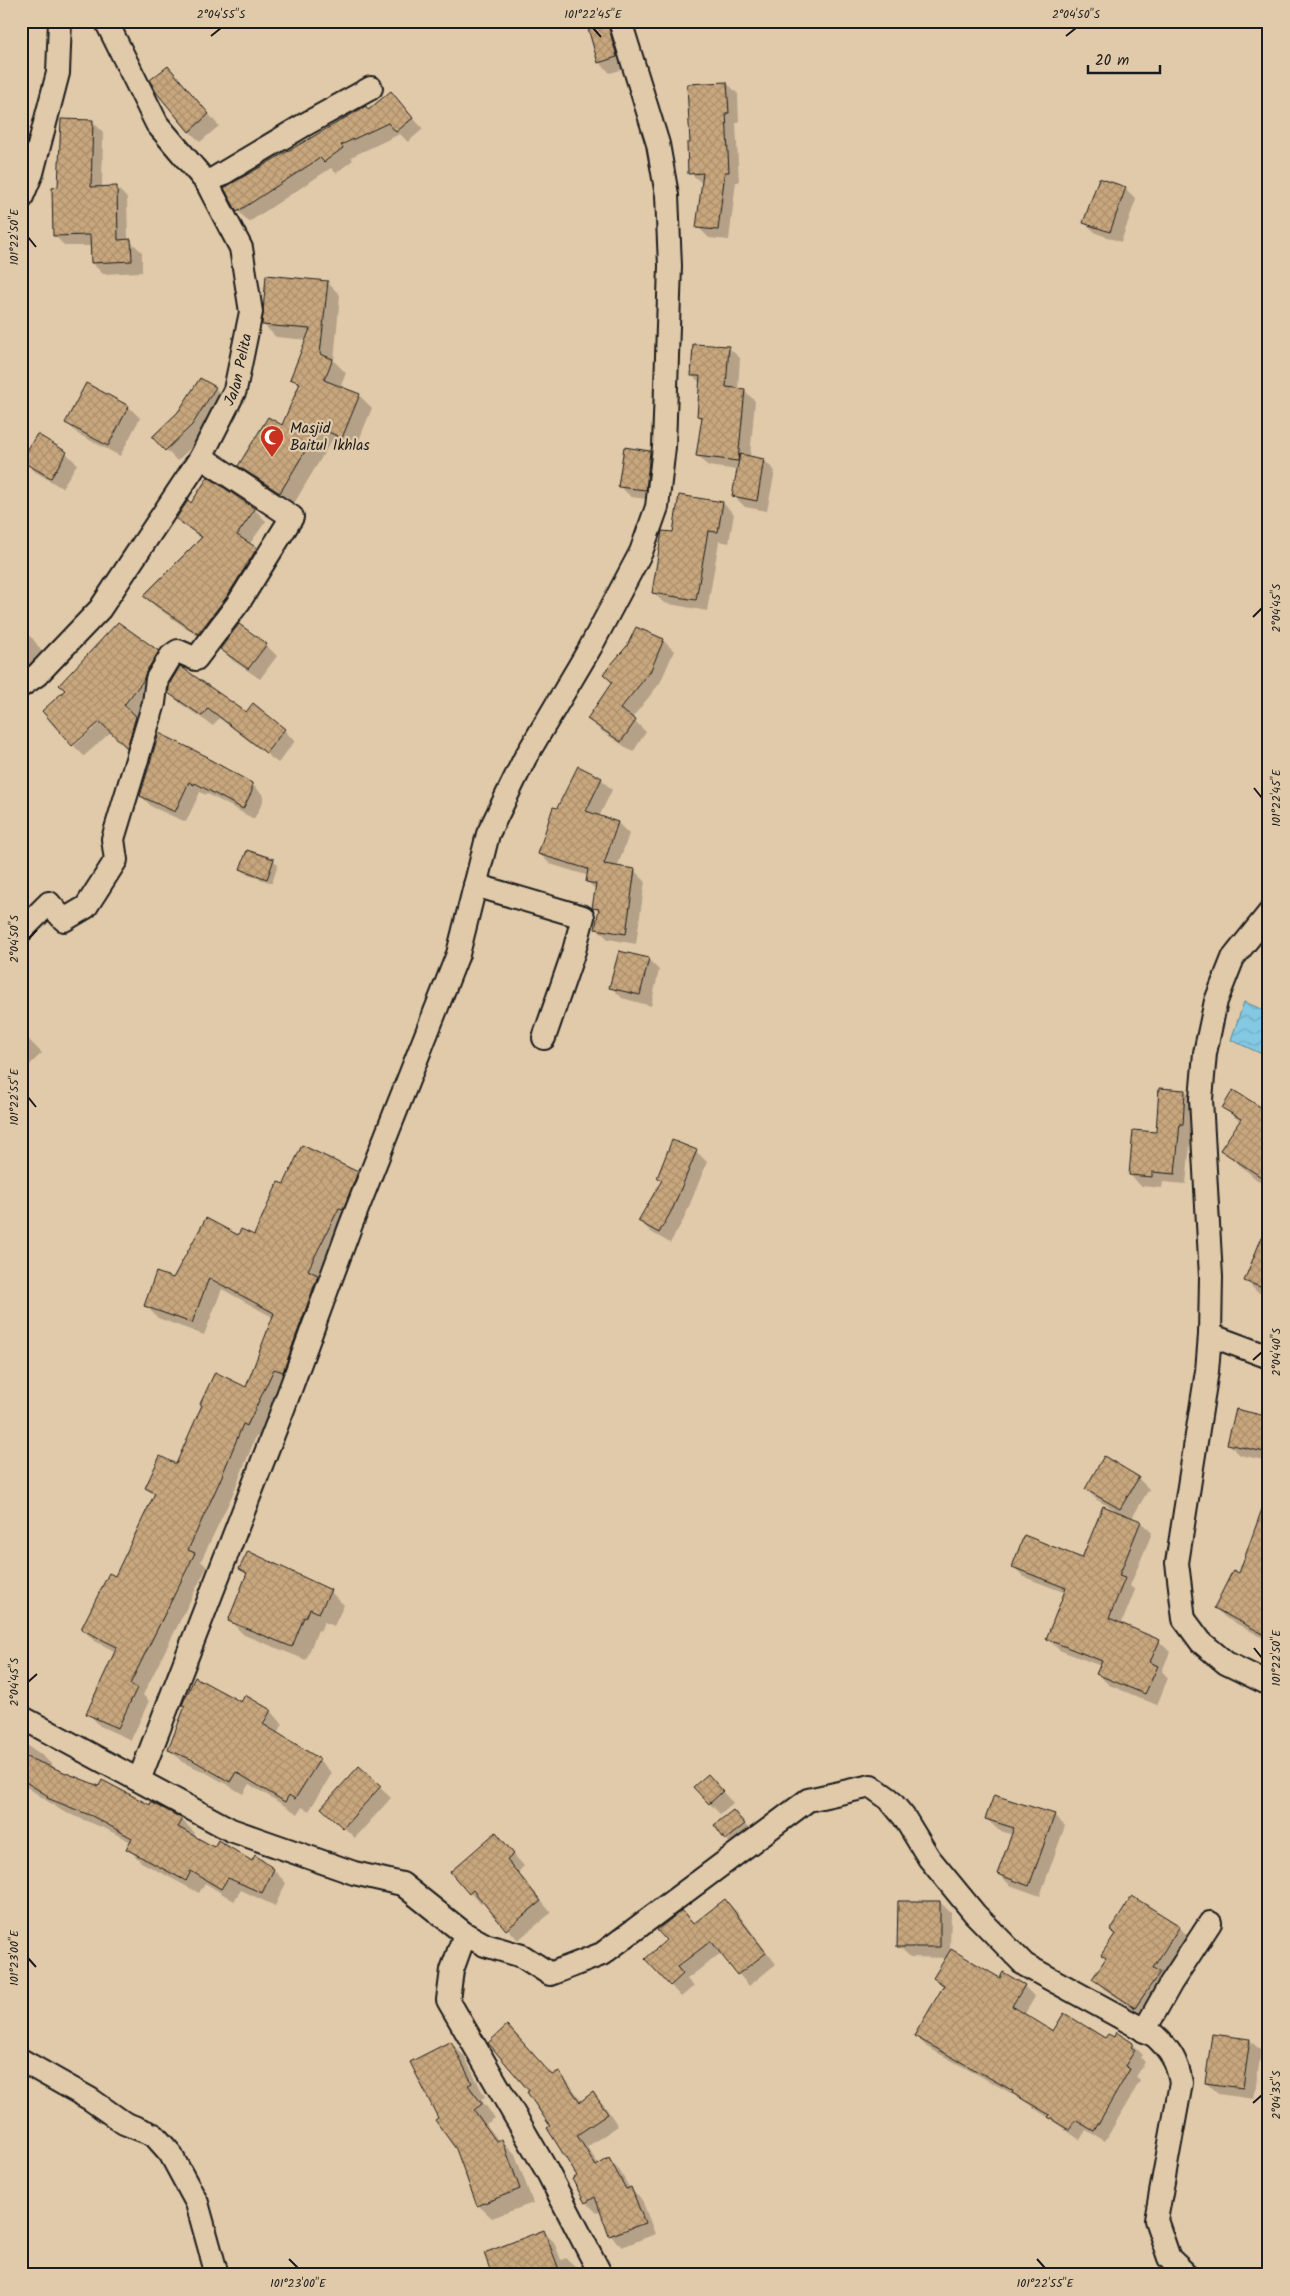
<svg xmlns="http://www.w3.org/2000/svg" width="1290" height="2296" viewBox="0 0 1290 2296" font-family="Kalam,sans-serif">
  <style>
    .water { fill: url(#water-waves); stroke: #5a8494 }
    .shadow { fill: #0003 }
    .building { fill: url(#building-cross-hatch); stroke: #1c1c1c }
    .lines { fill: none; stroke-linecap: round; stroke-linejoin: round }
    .street-casing { stroke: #1c1c1c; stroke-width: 26 }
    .street { stroke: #e1caaa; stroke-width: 22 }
    .ticks { fill: none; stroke: #1c1c1c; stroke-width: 2 }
    .labels { text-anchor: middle; stroke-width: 4.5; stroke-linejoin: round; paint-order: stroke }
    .street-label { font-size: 15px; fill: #1c1c1c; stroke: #e1caaa }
    .poi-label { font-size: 15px; fill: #1c1c1c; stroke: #e1caaa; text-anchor: start }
    .neatline { fill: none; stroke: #1c1c1c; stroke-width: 2 }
    .ticks-label { font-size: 12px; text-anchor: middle; fill: #1c1c1c }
  </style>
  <defs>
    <pattern id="water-waves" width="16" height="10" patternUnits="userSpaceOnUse" patternTransform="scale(1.25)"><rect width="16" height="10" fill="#83c9e4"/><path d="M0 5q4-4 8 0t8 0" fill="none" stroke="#71acc3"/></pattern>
    <pattern id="building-cross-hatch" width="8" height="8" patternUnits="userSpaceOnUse" patternTransform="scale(1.25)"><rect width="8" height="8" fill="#c8a77e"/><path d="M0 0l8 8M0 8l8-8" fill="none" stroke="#ab8f6c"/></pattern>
  </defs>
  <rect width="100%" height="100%" fill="#e1caaa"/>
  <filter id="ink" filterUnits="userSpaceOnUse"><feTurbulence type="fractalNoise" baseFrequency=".02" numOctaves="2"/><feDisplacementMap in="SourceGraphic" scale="10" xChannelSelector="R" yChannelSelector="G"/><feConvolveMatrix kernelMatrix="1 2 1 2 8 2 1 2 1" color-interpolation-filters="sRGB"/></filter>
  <g filter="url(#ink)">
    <path class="water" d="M1244,1002L1269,1012V1041L1262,1054L1231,1040Z"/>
    <g class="shadow">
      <path d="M587,21H616L628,68L610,73L599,62Z"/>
      <path d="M21,42L23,44L21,57Z"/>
      <path d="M168,67L219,126L200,142L189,131Z"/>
      <path d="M727,83L738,94L739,123H736L739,182H736L729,240L709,238L698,227L703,184L690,173Z"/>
      <path d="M391,93L423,129L408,142L400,134L351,157L353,160L336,173L331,168L249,222L238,211Z"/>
      <path d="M92,121L103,132L102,188L116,187L127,198L128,241H130L142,252V272L103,274L92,263L91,246H65L54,235L60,189Z"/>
      <path d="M1125,188L1136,199L1121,242L1096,233L1084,222Z"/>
      <path d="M327,282L340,295L334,361L346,373L340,388L359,395L372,408L355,450L332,440L293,505L253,479L240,466L282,427L300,386L292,378L307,340L276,337L263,324Z"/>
      <path d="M728,347L740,358L738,389L744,390L755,401L750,457L764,460L775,471L767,511L745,507L734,496L738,470L708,466L697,455L703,420L698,416L701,384L692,375Z"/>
      <path d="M86,385L129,407L140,418L120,456L78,434L67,423Z"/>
      <path d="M215,388L226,399L203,436L177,461L154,437Z"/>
      <path d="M650,452L661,463L656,500L631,497L620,486Z"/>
      <path d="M66,453L77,464L62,488L34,471L23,460Z"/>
      <path d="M723,503L734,514L729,543L719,541L707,611L664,603L653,592L674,533Z"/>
      <path d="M192,504L255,510L266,521L249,545L267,560L210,645L156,607L145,596L202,539L177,519Z"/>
      <path d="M21,629L33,639L50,663L21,685Z"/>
      <path d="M663,640L674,651L660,683L632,718L646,732L633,752L600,730L589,719Z"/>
      <path d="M266,645L277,656L260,679L232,660L221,649Z"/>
      <path d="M159,653L169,663L154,693L135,717L147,728L138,757L111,732L84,756L74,746L105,719L144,678Z"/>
      <path d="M170,693L246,714L284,730L295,741L278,763L219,718L213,726L181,704Z"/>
      <path d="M159,735L207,758L252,784L263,795V802L254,819L206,793V795L200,792L186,822L152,807L141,796Z"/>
      <path d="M601,779L612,790L599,817L618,823L629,834L617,868L634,870L645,881L636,944L608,939L597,928L600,913L594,907L597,891L588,882L589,876L550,864L539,853L557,809Z"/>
      <path d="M273,860L278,865L272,883L246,874L241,869Z"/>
      <path d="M648,959L659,970L651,1006L622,998L611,987Z"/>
      <path d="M21,1032L42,1053L21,1073Z"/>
      <path d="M1185,1091L1196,1102L1194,1135L1191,1133L1186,1184L1163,1182L1162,1188L1141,1186L1130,1175Z"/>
      <path d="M1269,1098V1190L1222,1150L1241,1122L1224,1108L1261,1109Z"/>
      <path d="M696,1151L707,1162L684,1219L670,1243L651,1232L640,1221L663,1182L658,1178Z"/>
      <path d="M357,1173L369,1186L287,1381L259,1438L256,1436L232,1496L201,1561L207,1567L143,1695L149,1701L131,1740L100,1726L88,1713L116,1652L95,1641L82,1629L116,1578L155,1496L146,1488L177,1466L247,1389L274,1318L222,1289L204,1335L158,1318L145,1305L173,1280L238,1237H255L284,1186Z"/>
      <path d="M1269,1257V1296L1257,1292L1246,1281Z"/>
      <path d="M1269,1405V1461L1240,1455L1229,1444L1266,1417Z"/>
      <path d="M1138,1478L1149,1489L1132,1518L1141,1522L1152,1533L1130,1586L1135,1590L1121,1625L1159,1641L1170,1652L1162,1671L1168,1678L1157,1705L1109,1685L1098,1674L1101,1666L1059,1650L1048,1639L1066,1593L1024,1577L1013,1566L1083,1560L1114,1509L1097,1500L1086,1489Z"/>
      <path d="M1269,1534V1641L1226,1618L1215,1608Z"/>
      <path d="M240,1569L330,1591L344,1605L334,1626L324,1622L320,1631L318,1630L306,1660L244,1635L229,1620L248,1576Z"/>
      <path d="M241,1704L270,1711L283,1724L277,1734L319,1760L332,1773L309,1811L302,1807L298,1814L249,1784L243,1794L205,1772L182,1762L169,1749L186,1707L184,1705Z"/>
      <path d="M21,1741L42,1755L55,1768L54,1769L182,1820L195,1833L193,1837L214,1848L273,1869L286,1883L275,1906L241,1890L234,1901L205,1883L199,1893L141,1862L128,1848L131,1842L106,1829L62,1811L21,1783Z"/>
      <path d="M359,1768L391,1798L355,1838L334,1818Z"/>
      <path d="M708,1776L733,1803L720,1814L709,1803Z"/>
      <path d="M733,1811L755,1836L737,1850L726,1839Z"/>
      <path d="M1054,1815L1065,1826L1040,1896L1010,1885L999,1874L1013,1835L998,1830L987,1819Z"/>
      <path d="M496,1834L524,1866L518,1872L551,1913L518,1940L484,1902L481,1904L470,1893Z"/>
      <path d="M725,1900L736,1911L776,1964L749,1986L721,1953L687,1979L694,1986L681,1997L647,1959L668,1940L682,1912L694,1924Z"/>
      <path d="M940,1902L951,1913L950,1950L1000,1980L1004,1974L1024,1986L1035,1997L1024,2015L1053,2032L1132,2044L1143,2055L1141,2058L1145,2062L1136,2077L1140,2081L1105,2141L1086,2130L1080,2140L1020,2098L927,2047L916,2036L944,1988L935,1978L947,1958L910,1957L899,1946Z"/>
      <path d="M1179,1927L1190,1938L1147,2018L1105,1990L1094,1979L1107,1959L1102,1955Z"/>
      <path d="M1250,2040L1261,2051L1254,2099L1218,2094L1206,2083Z"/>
      <path d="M451,2043L464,2056L485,2097L481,2099L495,2118L486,2124L499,2141L502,2140L515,2154L533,2203L492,2218L478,2205L457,2148L440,2118Z"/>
      <path d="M558,2072L569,2083L582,2102L593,2094L604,2105L618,2126L587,2147L599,2165L609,2160L620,2171L630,2189L642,2200L655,2234L622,2247L611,2236L601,2211L597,2213L586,2202L579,2176L551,2126L553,2076Z"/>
      <path d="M543,2231L554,2242L561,2260L566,2258L577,2268L579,2275H494Z"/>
    </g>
    <g class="building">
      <path d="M586,21H607L617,57L598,63Z"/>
      <path d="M168,66L209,114L189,132L156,92L150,80Z"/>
      <path d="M727,82L729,113H726L729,172H725L718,230L696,228L703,173L688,174L687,143H690L687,84Z"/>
      <path d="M391,91L413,118L396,132L388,123L341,145L343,148L324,162L320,158L237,212L224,188L366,106L368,110Z"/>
      <path d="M61,119L93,120L91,187L117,186L118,240L131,239L132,261L91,263L90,235L53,236L52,188L58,187Z"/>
      <path d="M1099,178L1126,187L1110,232L1083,223Z"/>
      <path d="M266,275L328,281L320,354L333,359L324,380L360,394L342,438L319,428L280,493L238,466L268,417L282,425L300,383L290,379L310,329L262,325Z"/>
      <path d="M693,344L729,346L726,387L745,389L738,461L696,456L702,417L697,416L700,376H691Z"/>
      <path d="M200,378L216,387L192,425L165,451L152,437L178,412Z"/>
      <path d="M86,383L129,406L108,446L65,423Z"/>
      <path d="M37,434L67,452L51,478L21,461Z"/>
      <path d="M624,447L650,451L646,490L618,487Z"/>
      <path d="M740,454L764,459L757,501L732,496Z"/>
      <path d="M208,477L255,509L237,535L257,548L228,595L198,634L143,596L202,537L176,519L188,500L191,503Z"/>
      <path d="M679,495L723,502L718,532L708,531L696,600L652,593L662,531L673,532Z"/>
      <path d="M118,622L159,651L146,672L143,681L124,705L136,716L127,748L100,722L72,746L42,711L65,690L59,685Z"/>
      <path d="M239,624L267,644L248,669L220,649Z"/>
      <path d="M636,627L664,639L650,672L620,709L636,720L621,742L587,719L612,682L603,674L627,646Z"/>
      <path d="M180,666L246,712L253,703L285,729L266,753L208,708L202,716L168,693L170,683Z"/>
      <path d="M159,733L208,757L207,758L252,783V791L243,809L195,783L194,785L189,782L175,812L140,796Z"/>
      <path d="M578,766L602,778L586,811L618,822L604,864L635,869L626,934L595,929L599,909L592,908L596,884L586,882L588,869L538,854L553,807L557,808Z"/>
      <path d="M247,850L274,859L267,879L240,869Z"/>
      <path d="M619,951L649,958L640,995L609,988Z"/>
      <path d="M1159,1088L1185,1090L1183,1125L1180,1123L1175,1174L1152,1172V1177L1129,1175L1133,1130L1156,1132Z"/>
      <path d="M1233,1090L1269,1112V1182L1220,1150L1241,1119L1222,1108Z"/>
      <path d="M672,1140L697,1150L673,1208L659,1233L638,1221L662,1180L657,1178Z"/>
      <path d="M302,1145L358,1172L343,1209L339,1208L308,1270L318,1275L283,1372L274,1369L247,1426L243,1424L219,1483L188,1550L195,1553L130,1684L137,1688L118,1728L86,1714L117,1647L81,1629L109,1573L115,1576L155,1493L145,1488L160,1456L176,1464L202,1405L200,1404L215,1372L246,1387L274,1313L209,1278L192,1323L144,1306L156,1272L173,1278L206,1218L238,1235L241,1229L254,1235L278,1182L284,1184Z"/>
      <path d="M1268,1222L1269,1223V1290L1244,1281Z"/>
      <path d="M1236,1409L1269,1417V1453L1227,1444Z"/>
      <path d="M1104,1456L1139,1477L1120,1509L1085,1489Z"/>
      <path d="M1266,1498L1269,1499V1637L1214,1608L1233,1570L1239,1573Z"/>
      <path d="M1103,1506L1141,1521L1119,1576L1125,1578L1109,1618L1160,1640L1150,1662L1158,1666L1145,1694L1096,1674L1102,1661L1046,1639L1066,1588L1012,1567L1024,1535L1082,1558Z"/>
      <path d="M248,1551L331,1590L319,1613L310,1609L306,1618L304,1617L292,1647L228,1621L247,1573L239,1569Z"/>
      <path d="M195,1677L241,1702L245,1695L271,1710L263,1724L320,1759L295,1799L289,1795L285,1802L236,1772L230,1782L191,1759L168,1750L185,1706L182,1705Z"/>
      <path d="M21,1755L99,1786L102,1780L150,1805L151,1802L183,1819L178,1827L214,1847L218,1840L252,1861L255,1855L274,1869L262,1893L228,1878L221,1889L191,1871L186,1881L126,1849L132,1838L92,1816L47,1798L48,1796L21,1779Z"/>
      <path d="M359,1766L381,1786L343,1828L321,1808Z"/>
      <path d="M708,1774L723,1791L709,1804L693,1787Z"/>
      <path d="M994,1795L1055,1814L1029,1886L997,1874L1014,1828L985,1819Z"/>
      <path d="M733,1810L745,1824L725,1840L714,1825Z"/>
      <path d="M496,1832L514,1854L507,1860L541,1901L506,1930L473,1890L469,1894L450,1872Z"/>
      <path d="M1132,1896L1180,1926L1153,1968L1160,1972L1135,2008L1092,1979L1106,1958L1101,1955L1115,1934L1110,1931Z"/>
      <path d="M725,1899L766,1953L737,1975L711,1941L677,1967L683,1974L670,1986L645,1959L666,1940L657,1930L682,1910L693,1924Z"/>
      <path d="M898,1901H940V1947H897Z"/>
      <path d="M951,1949L1000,1978L1003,1972L1025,1985L1012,2006L1053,2031L1064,2013L1105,2038L1108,2034L1114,2037L1116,2032L1133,2043L1131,2047L1135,2050L1125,2066L1130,2069L1094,2131L1075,2120L1069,2130L1048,2117L1050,2115L1012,2093L1013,2091L914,2036L944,1985L933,1978Z"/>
      <path d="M507,2025L552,2075L559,2071L580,2102L593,2092L608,2114L577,2135L596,2166L609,2158L626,2189L631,2187L645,2223L609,2236L595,2197L585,2203L572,2179L577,2176L547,2128L550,2126L527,2092L529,2091L488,2043Z"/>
      <path d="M1212,2034L1250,2039L1243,2088L1205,2083Z"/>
      <path d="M451,2041L472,2083L468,2085L482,2104L474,2110L496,2141L502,2139L520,2189L477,2206L456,2149L435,2120L438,2118L410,2062Z"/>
      <path d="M544,2230L561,2275H492L484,2253Z"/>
    </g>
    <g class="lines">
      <g class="street-casing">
        <g id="street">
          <path d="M207,183L304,125L371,88"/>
          <path d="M21,199L32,173L58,73L60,21"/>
          <path id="s1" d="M21,686L37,675L100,609L201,457L235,390L251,312L241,248L207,183L157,124L106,21"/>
          <path d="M475,885L583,917L574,951L544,1038"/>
          <path d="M1269,913L1233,958L1216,1001L1205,1053L1201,1099L1211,1277L1210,1335L1207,1371L1177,1563L1184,1619L1201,1642L1226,1663L1269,1684"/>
          <path d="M21,931L49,903L64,920L86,907L116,860L113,839L154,703L157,679L171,656L178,651L196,659L239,602L292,517L201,457"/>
          <path d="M1210,1335L1269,1357"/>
          <path d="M21,1717L231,1830L354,1873L402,1884L465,1934L452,1970L448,2000L547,2171L601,2275"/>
          <path d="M139,1780L283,1409L350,1227L458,954L488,834L525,758L590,648L641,552L657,507L664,447L670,266L667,195L658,144L620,21"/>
          <path d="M465,1934L485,1945L522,1956L550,1974L602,1954L808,1800L871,1786L889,1799L904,1817L929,1858L975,1914L1025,1965L1155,2036C1171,2051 1177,2061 1181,2083L1156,2220L1169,2258L1187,2275"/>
          <path d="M1144,2031L1171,1983L1210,1923"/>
          <path d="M21,2060L90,2099L124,2123L154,2135L170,2153L197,2203L217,2275"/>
        </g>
      </g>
      <use href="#street" class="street"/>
    </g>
  </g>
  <path class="ticks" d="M593,28L601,37M211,36L221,28M1066,36L1076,28M28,237L36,247M1253,617L1262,608M1254,788L1262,798M28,939L37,930M28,1097L36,1107M1253,1360L1262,1352M1254,1648L1262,1658M28,1682L37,1674M28,1958L36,1967M1253,2103L1262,2095M289,2259L298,2268M1037,2259L1045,2268"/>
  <defs>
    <g id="mosque-pin" transform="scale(1.25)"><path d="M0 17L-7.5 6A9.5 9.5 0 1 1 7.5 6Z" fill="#c8321e" stroke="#e1caaa"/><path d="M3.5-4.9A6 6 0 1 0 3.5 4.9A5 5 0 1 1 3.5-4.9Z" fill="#fff"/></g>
  </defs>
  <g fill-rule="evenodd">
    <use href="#mosque-pin" x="272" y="437"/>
  </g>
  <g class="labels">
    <g class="street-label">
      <text dy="5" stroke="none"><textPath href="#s1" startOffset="389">Jalan Pelita</textPath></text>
    </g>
    <g class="poi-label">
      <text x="290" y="433">Masjid<tspan x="290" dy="17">Baitul Ikhlas</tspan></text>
    </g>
  </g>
  <rect width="1290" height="2296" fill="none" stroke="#e1caaa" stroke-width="55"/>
  <path d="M1088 65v8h72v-8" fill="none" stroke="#1c1c1c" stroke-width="2.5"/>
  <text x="1095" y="65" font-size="15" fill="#1c1c1c" stroke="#e1caaa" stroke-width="4" paint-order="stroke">20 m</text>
  <rect x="28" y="28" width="1234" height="2240" class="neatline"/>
  <g class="ticks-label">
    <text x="221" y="18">2°04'55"S</text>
    <text x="593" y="18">101°22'45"E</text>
    <text x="1076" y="18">2°04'50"S</text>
    <text transform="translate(14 237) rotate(-90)" y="4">101°22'50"E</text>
    <text transform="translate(1276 608) rotate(-90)" y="4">2°04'45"S</text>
    <text transform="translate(1276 798) rotate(-90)" y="4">101°22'45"E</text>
    <text transform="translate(14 939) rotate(-90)" y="4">2°04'50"S</text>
    <text transform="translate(14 1097) rotate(-90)" y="4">101°22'55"E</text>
    <text transform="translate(1276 1352) rotate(-90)" y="4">2°04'40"S</text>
    <text transform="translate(1276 1658) rotate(-90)" y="4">101°22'50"E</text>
    <text transform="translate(14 1682) rotate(-90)" y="4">2°04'45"S</text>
    <text transform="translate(14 1958) rotate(-90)" y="4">101°23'00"E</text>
    <text transform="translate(1276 2095) rotate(-90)" y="4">2°04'35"S</text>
    <text x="298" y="2287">101°23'00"E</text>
    <text x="1045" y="2287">101°22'55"E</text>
  </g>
</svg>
